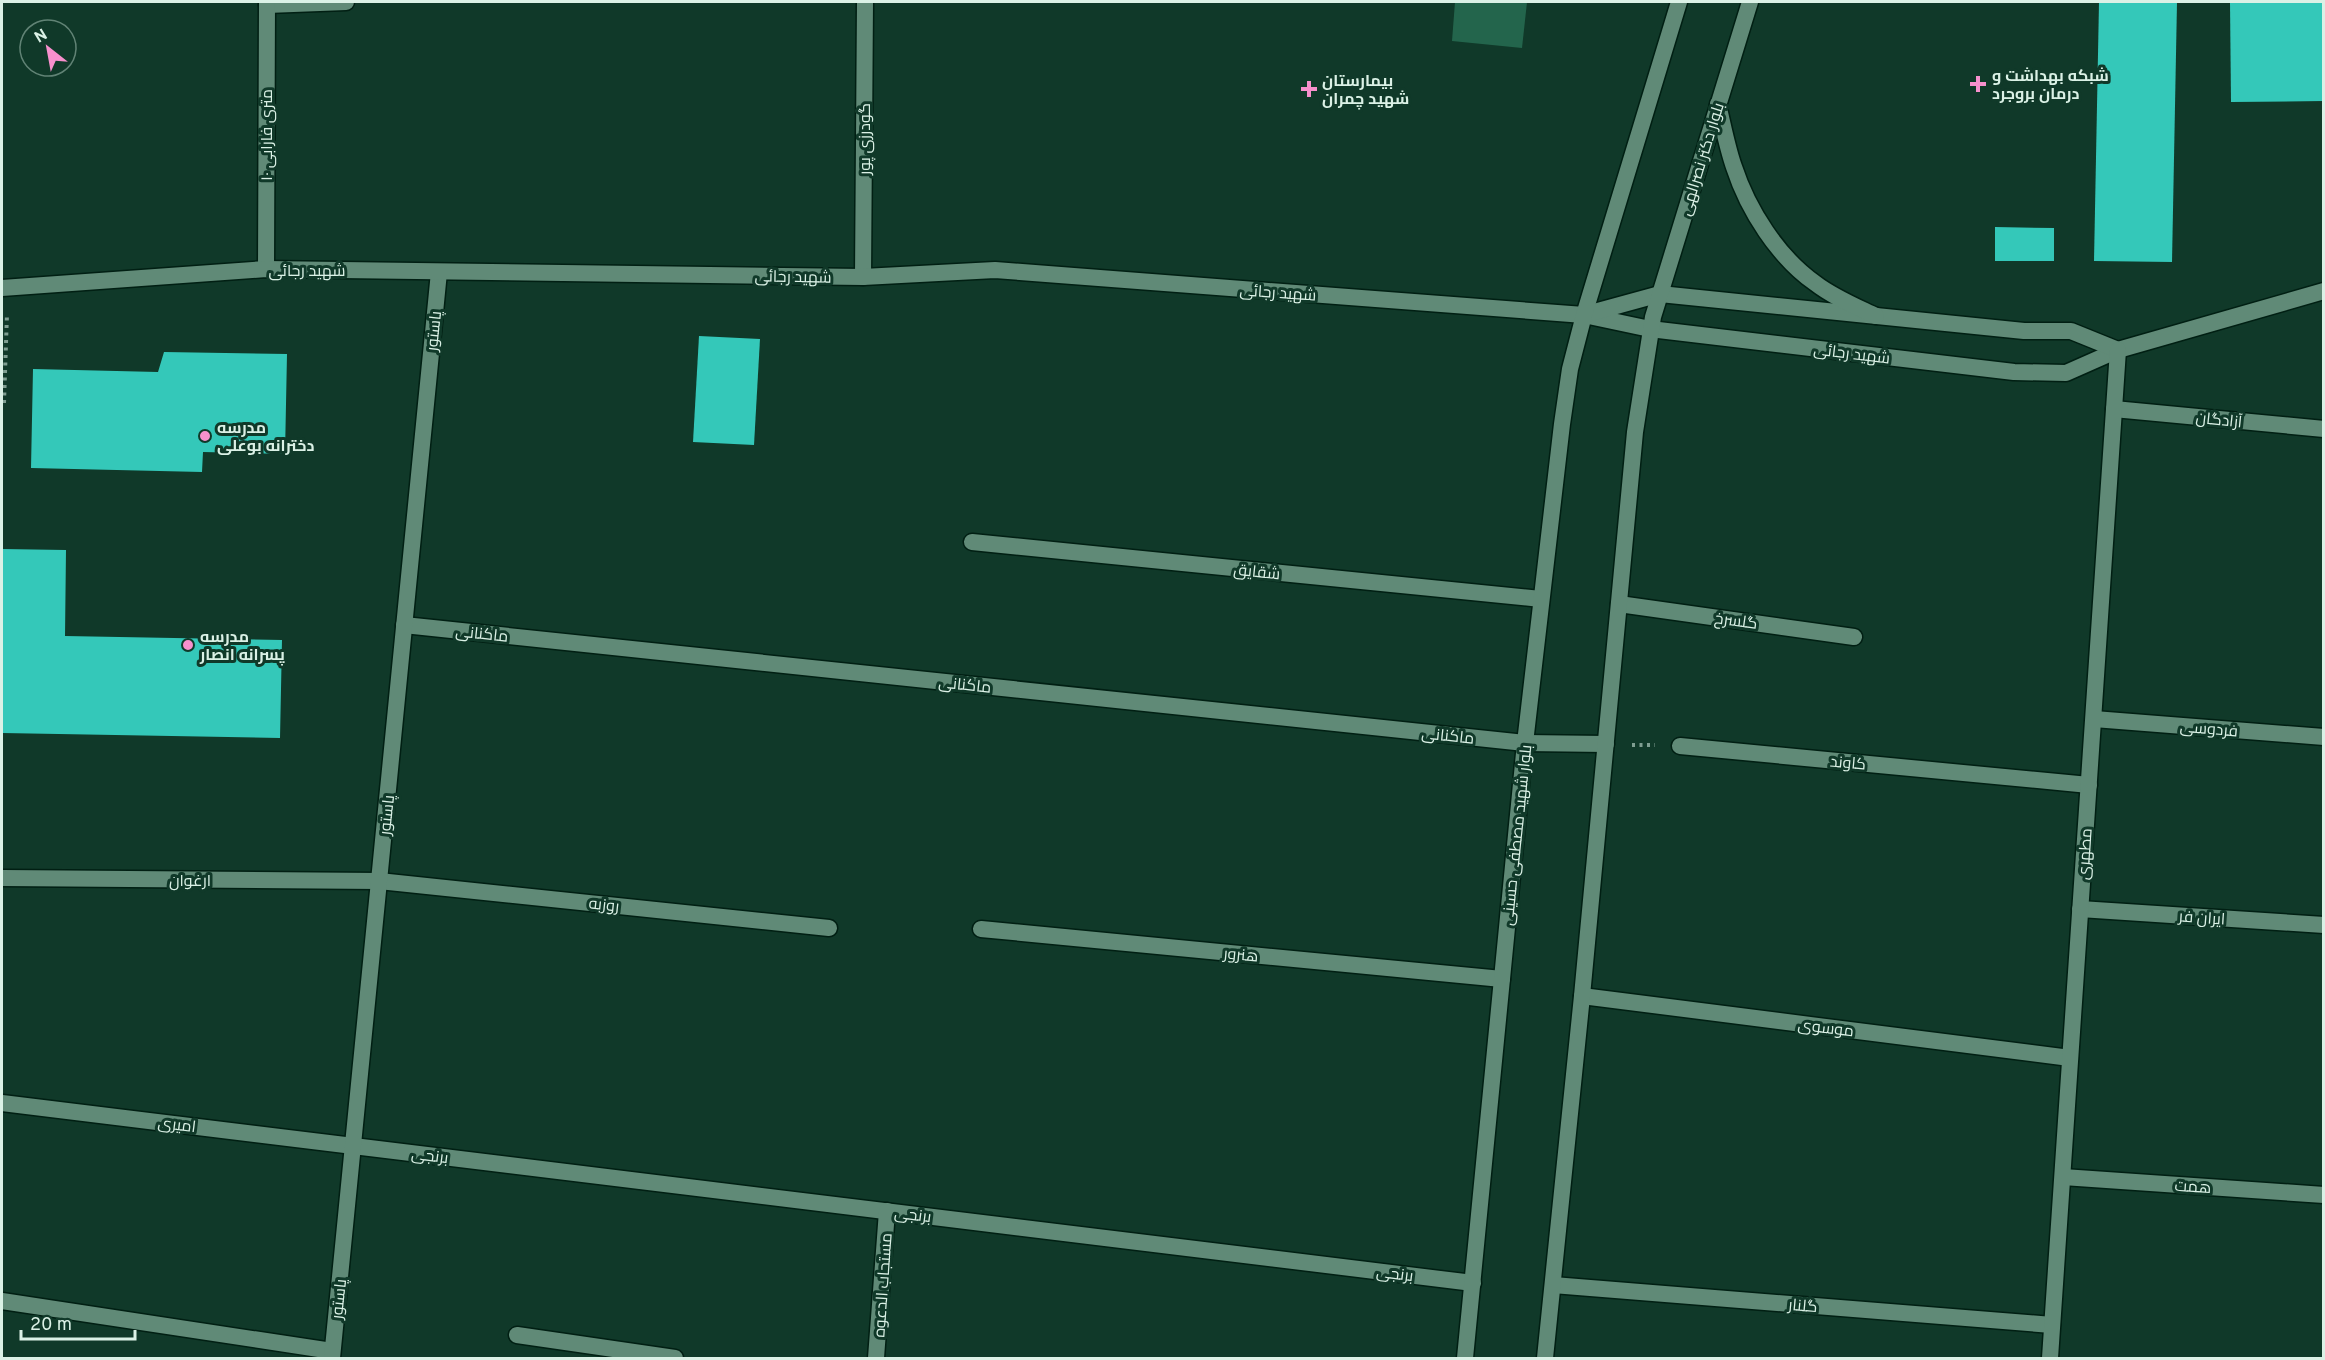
<svg xmlns="http://www.w3.org/2000/svg" width="2325" height="1360" viewBox="0 0 2325 1360" font-family="Overpass,Cairo,sans-serif">
  <style>
    .green { fill: #23654c }
    .building { fill: #34c8b9 }
    .lines { fill: none; stroke-linecap: round; stroke-linejoin: round }
    .service-casing { stroke: #011f13; stroke-width: 19 }
    .minor-casing { stroke: #011f13; stroke-width: 19 }
    .tertiary-casing { stroke: #011f13; stroke-width: 19 }
    .secondary-casing { stroke: #011f13; stroke-width: 19 }
    .path { stroke: #7f9e91; stroke-width: 4; stroke-dasharray: 3 4.5; stroke-linecap: butt }
    .service { stroke: #608a77; stroke-width: 16 }
    .minor { stroke: #608a77; stroke-width: 16 }
    .tertiary { stroke: #608a77; stroke-width: 16 }
    .secondary { stroke: #608a77; stroke-width: 16 }
    .poi-dot { fill: #f790cd; stroke: #103929; stroke-width: 2 }
    .labels { text-anchor: middle; stroke-width: 6; stroke-linejoin: round; paint-order: stroke }
    .poi-label { font-size: 16px; font-weight: bold; fill: #dbf1e6; stroke: #103929; text-anchor: start }
    .street-label { font-size: 16px; fill: #dbf1e6; stroke: #103929 }
  </style>
  <rect width="100%" height="100%" fill="#103929"/>
  <path class="green" d="M1455,2H1527L1522,48L1452,41Z"/>
  <g class="building">
    <path d="M2099,2H2177L2172,262L2094,261Z"/>
    <path d="M2230,2H2324V101L2231,102Z"/>
    <path d="M1995,227L2054,228V261H1995Z"/>
    <path d="M699,336L760,339L754,445L693,442Z"/>
    <path d="M164,352L287,354L285,454L203,452L202,472L31,468L33,369L158,372Z"/>
    <path d="M2,549L66,550L65,636L282,640L280,738L2,733Z"/>
  </g>
  <g class="lines">
    <g class="service-casing">
      <path id="service" d="M517,1335L675,1358"/>
    </g>
    <g class="minor-casing">
      <g id="minor">
        <path d="M267,5L346,2"/>
        <path d="M2114,409L2324,429"/>
        <path d="M972,542L1541,599"/>
        <path d="M1619,604L1854,637"/>
        <path d="M404,625L1525,743"/>
        <path d="M2094,719L2324,737"/>
        <path d="M1680,746L2089,785"/>
        <path d="M2,878L379,881L829,928"/>
        <path d="M2080,909L2324,925"/>
        <path d="M981,929L1502,979"/>
        <path d="M1582,996L2070,1058"/>
        <path d="M2,1103L1473,1283"/>
        <path d="M2063,1177L2324,1195"/>
        <path d="M1553,1285L2052,1325"/>
        <path d="M2,1301L332,1351"/>
        <path d="M332,1358L439,272"/>
        <path d="M876,1358L887,1211"/>
      </g>
    </g>
    <g class="tertiary-casing">
      <g id="tertiary">
        <path d="M266,269L267,2"/>
        <path d="M863,277L865,2"/>
        <path d="M2,288L266,269L863,277L995,270L1584,315L1650,329L2014,372L2066,373L2118,350L2324,291"/>
        <path d="M1587,314L1660,294L2024,331H2071L2118,350"/>
        <path d="M2050,1358L2118,350"/>
      </g>
    </g>
    <g class="secondary-casing">
      <g id="secondary">
        <path d="M1718,104C1723,125 1727,147 1734,167C1748,210 1778,257 1815,283C1833,297 1855,306 1876,316"/>
        <path d="M1525,743L1606,744"/>
        <path d="M1465,1358L1525,743L1562,424L1570,369L1584,315L1679,2"/>
        <path d="M1545,1358L1582,996L1635,432L1653,317L1750,2"/>
      </g>
    </g>
    <g class="path">
      <path d="M4,403L7,314"/>
      <path d="M1632,745H1655"/>
    </g>
    <use href="#service" class="service"/>
    <use href="#minor" class="minor"/>
    <use href="#tertiary" class="tertiary"/>
    <use href="#secondary" class="secondary"/>
  </g>
  <g class="poi-dot">
    <path d="M1975 75h6v6h6v6h-6v6h-6v-6h-6v-6h6z"/>
    <path d="M1306 80h6v6h6v6h-6v6h-6v-6h-6v-6h6z"/>
    <circle cx="205" cy="436" r="6"/>
    <circle cx="188" cy="645" r="6"/>
  </g>
  <g class="labels">
    <g class="poi-label">
      <text x="1992" y="81">شبکه بهداشت و<tspan x="1992" dy="18">درمان بروجرد</tspan></text>
      <text x="1322" y="86">بیمارستان<tspan x="1322" dy="18">شهید چمران</tspan></text>
      <text x="217" y="433">مدرسه<tspan x="217" dy="18">دخترانه بوعلی</tspan></text>
      <text x="200" y="642">مدرسه<tspan x="200" dy="18">پسرانه انصار</tspan></text>
    </g>
    <g class="street-label">
      <text transform="translate(266 135) rotate(-90)" y="6">۱۰ متری فارابی</text>
      <text transform="translate(864 139) rotate(-90)" y="6">گودرزی پور</text>
      <text transform="translate(1701 159) rotate(-73)" y="6">بلوار دکتر نصرالهی</text>
      <text x="307" y="276">شهید رجائی</text>
      <text transform="translate(793 276) rotate(1)" y="6">شهید رجائی</text>
      <text transform="translate(1278 292) rotate(4)" y="6">شهید رجائی</text>
      <text transform="translate(433 331) rotate(-84)" y="6">پاستور</text>
      <text transform="translate(1852 353) rotate(7)" y="6">شهید رجائی</text>
      <text transform="translate(2219 419) rotate(6)" y="6">آزادگان</text>
      <text transform="translate(1257 571) rotate(6)" y="6">شقایق</text>
      <text transform="translate(1736 620) rotate(8)" y="6">گلسرخ</text>
      <text transform="translate(482 633) rotate(6)" y="6">ماکنانی</text>
      <text transform="translate(965 684) rotate(6)" y="6">ماکنانی</text>
      <text transform="translate(2209 728) rotate(5)" y="6">فردوسی</text>
      <text transform="translate(1448 735) rotate(6)" y="6">ماکنانی</text>
      <text transform="translate(1848 762) rotate(5)" y="6">کاوند</text>
      <text transform="translate(386 815) rotate(-84)" y="6">پاستور</text>
      <text transform="translate(1516 835) rotate(-84)" y="6">بلوار شهید مصطفی حسینی</text>
      <text transform="translate(2084 854) rotate(-86)" y="6">مطهری</text>
      <text x="190" y="886">ارغوان</text>
      <text transform="translate(604 904) rotate(6)" y="6">روزبه</text>
      <text transform="translate(2202 917) rotate(4)" y="6">ایران فر</text>
      <text transform="translate(1241 954) rotate(5)" y="6">هنرور</text>
      <text transform="translate(1826 1027) rotate(7)" y="6">موسوی</text>
      <text transform="translate(177 1124) rotate(7)" y="6">امیری</text>
      <text transform="translate(430 1155) rotate(7)" y="6">برنجی</text>
      <text transform="translate(2193 1186) rotate(4)" y="6">همت</text>
      <text transform="translate(913 1214) rotate(7)" y="6">برنجی</text>
      <text transform="translate(1395 1273) rotate(7)" y="6">برنجی</text>
      <text transform="translate(882 1285) rotate(-86)" y="6">مستجاب الدعوه</text>
      <text transform="translate(338 1299) rotate(-84)" y="6">پاستور</text>
      <text transform="translate(1803 1305) rotate(5)" y="6">گلنار</text>
    </g>
  </g>
  <rect width="2325" height="1360" fill="none" stroke="#dbf1e6" stroke-width="6"/>
  <g transform="translate(48 48) rotate(329)"><circle r="28" fill="#103929" stroke="#618375" stroke-width="1.5"/>
  <path d="M0-4.5L10 22L0 15L-10 22Z" fill="#f790cd"/>
  <text y="-9" font-size="16" font-weight="bold" text-anchor="middle" fill="#dbf1e6">N</text>
  </g>
  <path d="M21 1330v9h114v-9" fill="none" stroke="#dbf1e6" stroke-width="3"/>
  <text x="30" y="1330" font-size="18" fill="#dbf1e6" stroke="#103929" stroke-width="4.5" paint-order="stroke">20 m</text>
</svg>
